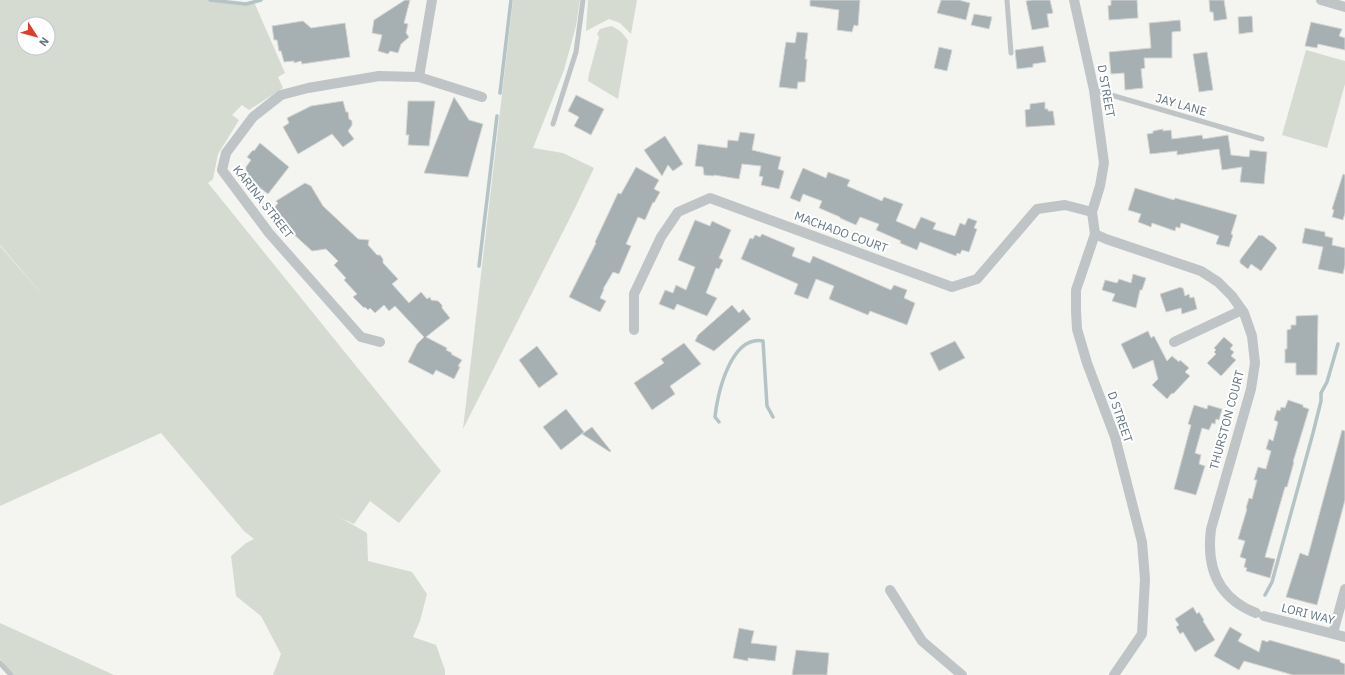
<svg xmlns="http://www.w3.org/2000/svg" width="1345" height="675" viewBox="0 0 1345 675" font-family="'IBM Plex Sans',sans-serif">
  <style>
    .green { fill: #d5dbd1; fill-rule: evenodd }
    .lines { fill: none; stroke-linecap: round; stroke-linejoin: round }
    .stream { stroke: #b4c3c5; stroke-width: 3.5 }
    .building { fill: #a6afb2; stroke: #d5d5d3 }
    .lane { stroke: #bfc4c6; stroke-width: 5 }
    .street { stroke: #bfc4c6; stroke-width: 10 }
    .labels { text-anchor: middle; stroke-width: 4; stroke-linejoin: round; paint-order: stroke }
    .street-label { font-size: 12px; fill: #637680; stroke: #fff }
  </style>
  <rect width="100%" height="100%" fill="#f4f4f0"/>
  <g class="green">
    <path d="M0,0H210L246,4L254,2L285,73L278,77L283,88L249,110L242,105L232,115L239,120L218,154L213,179L208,183L441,471L399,523L370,501L354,524L341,518L367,533L368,561L412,572L427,594L420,621L413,637L436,645L445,670V675H273L281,654L261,616L236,596L231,556L246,543L254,539L244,531L161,433L0,506V246L52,306L0,245ZM24,24H48V48H24Z"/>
    <path d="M513,0H580L576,26L564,70L533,148L563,153L594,168L575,208L463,429Z"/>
    <path d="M588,0H637L631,34L620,23L609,19L586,31Z"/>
    <path d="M611,26C619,29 624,34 628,41L618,99L588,81L589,74L599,37L597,34L600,29Z"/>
    <path d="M1306,50L1345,61V84L1327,148L1282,135Z"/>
    <path d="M0,623L114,675H13L0,659Z"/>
  </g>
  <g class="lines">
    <g class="stream">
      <path d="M210,0L246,4L261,0"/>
      <path d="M500,93L511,0"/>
      <path d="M479,266L497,116"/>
      <path d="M719,422L715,417C717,394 731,335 763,341L767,406L773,417"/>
      <path d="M1265,595L1272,582L1313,433L1321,401V393L1327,382L1338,344"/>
    </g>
  </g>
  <g class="building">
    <path d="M405,0H410L404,23L408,24L406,33L409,37L401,44L398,53L390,51L388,54L378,51L382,35L372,33L374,20Z"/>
    <path d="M810,0H860L858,26L854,25L852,32L837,30L839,10L810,6Z"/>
    <path d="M941,0H959L970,3L966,20L937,13Z"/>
    <path d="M1032,0H1050L1053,13L1047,14L1049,27L1032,30L1026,1Z"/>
    <path d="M1111,0H1137L1138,18L1109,20L1108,6L1111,5Z"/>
    <path d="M1209,0H1224L1227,19L1214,21L1213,12H1210Z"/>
    <path d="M974,14L992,17L989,29L971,25Z"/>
    <path d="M1252,16L1253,32L1239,34L1238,17Z"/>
    <path d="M1180,20L1181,31L1172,32V58H1144L1145,68L1141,69L1143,88L1125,90L1124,73L1111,74L1109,52L1151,48L1149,23Z"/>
    <path d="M303,21L311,28L345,23L350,57L302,64L301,61L294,63V61L284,62L281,51H279L277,40H274L272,26Z"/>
    <path d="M1311,22L1342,29L1339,36L1345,38V50L1318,44L1317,48L1305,46Z"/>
    <path d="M797,32L808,33L805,59H807L805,82H798L797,89L779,87L786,42L795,43Z"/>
    <path d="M1043,46L1046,62L1033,64V67L1017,69L1015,50Z"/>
    <path d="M939,47L952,50L947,71L934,68Z"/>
    <path d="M1207,52L1213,90L1199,92L1193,54Z"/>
    <path d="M576,95L604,109L591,135L574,126L579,117L568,111Z"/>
    <path d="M454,97L469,120L483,124L468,177L424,173L434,147Z"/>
    <path d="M343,101L346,112H348L349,119L352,121V125L348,131L354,139L343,147L332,134L298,154L283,127L289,123L287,118L311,106Z"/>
    <path d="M408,101H435L429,146L408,145L409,135H406Z"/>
    <path d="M1045,102V109H1048V111H1053L1055,125L1026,127L1025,110L1030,109V104Z"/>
    <path d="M1163,129V131L1171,130L1172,139L1202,135L1203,139L1228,135L1231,155L1249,157L1250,150L1267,152L1264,184L1240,182L1242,167L1222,170L1219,149L1177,155V151L1150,154L1147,134L1153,133V131Z"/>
    <path d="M740,132L755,134L752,150L781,157L778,169L784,171L779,189L761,185L763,177L759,176L761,166L742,164L739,179L714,175V176L704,175L703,167L695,166L698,144L727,148L728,140L738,141Z"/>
    <path d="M665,136L683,164L673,171L668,165L662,176L644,150Z"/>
    <path d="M260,143L289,167L268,194L246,177V167L251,160L247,157L253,150L254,151Z"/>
    <path d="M636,167L659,180L654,189L660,192L654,203L653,202L645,220L638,217L626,244L631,246L619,274L613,272L603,289H604L600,298L606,301L600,312L569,297L596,243L595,242L618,193L621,194Z"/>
    <path d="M803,168L826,178L828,172L850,180L847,186L882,201L884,197L903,204L896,221L915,229L921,217L936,223L933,229L955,236L960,223L965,225L968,218L977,221L974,228L977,229L969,252L962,250L960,254L957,253L956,256L920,242L917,250L900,243L901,241L876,230L879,224L860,217L856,225L840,218V217L819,208L822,201L803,194L800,202L790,198Z"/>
    <path d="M1343,174L1345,175V213L1343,220L1332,217L1334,210L1332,209Z"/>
    <path d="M305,183L311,186L323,206L358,239L369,240L368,245L377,255H380L383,259V263L398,279L392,284L409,303L421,292L427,299L430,297L431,300L438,301L442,305V308L450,318L426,337L447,348L446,350L452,353L451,354L462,360L458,366L460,367L454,379L436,370L433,375L408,362L417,344L424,337L395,306L389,311L384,305L375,313L370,308L368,310L365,307L364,308L353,297L357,294L344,280L346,278L334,265L338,261L326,249L312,251L290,231L274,208L278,203L276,201Z"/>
    <path d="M1135,188L1174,200L1175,198L1237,215L1231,234L1233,235L1229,247L1216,244L1219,236L1181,223L1180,228L1176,227L1175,231L1152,223L1151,227L1138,222L1141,214L1128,210Z"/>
    <path d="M695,220L710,226L712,221L731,230L719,258L723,260L719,269L716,268L706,293L717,298L707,316L677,304L674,310L659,304L665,290L673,293L676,285L686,290L695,267L678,260Z"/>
    <path d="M1305,228L1325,232V236L1333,238L1332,245L1345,248V265L1343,274L1318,269L1323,247L1302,243Z"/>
    <path d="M762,234L795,248L792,256L810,263L813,256L891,290L894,285L907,290L904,298L915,303L907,325L870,311L868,315L829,299L834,286L816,279L808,299L794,294L798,284L741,259L750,238L753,239L755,235L760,237Z"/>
    <path d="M1259,235L1261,236L1262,235L1275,245V246L1277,248L1261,271L1251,264L1248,269L1240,263V260Z"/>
    <path d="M1133,274L1146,278L1142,290H1140L1136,308L1112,301L1115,294L1102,290L1105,280L1117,283L1119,279L1131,283Z"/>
    <path d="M1181,287V288H1183L1185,296L1189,294L1190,298L1194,297L1197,309L1182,314L1181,308L1166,312L1160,294Z"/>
    <path d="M732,305L739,313L743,309L751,319L714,351L695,341L698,335Z"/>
    <path d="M1318,315L1317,375H1296V363H1285V349H1287V330L1291,329V325H1296V316Z"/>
    <path d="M1148,331L1151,338L1154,336L1167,361L1172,356L1179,362L1180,360L1189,368L1185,372L1190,376L1173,394L1172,393L1167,399L1152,385L1158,379L1153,360L1133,369L1121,344Z"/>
    <path d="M1224,337L1233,345L1230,349L1234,352L1231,356L1236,360L1221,376L1207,363L1216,354L1214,352L1216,350L1214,348Z"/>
    <path d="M955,341L965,358L939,371L930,353Z"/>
    <path d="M684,343L701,364L670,386L675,394L652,410L634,383L664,363L661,359Z"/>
    <path d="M537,346L558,374L539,388L519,360Z"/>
    <path d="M1288,400L1303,405V407L1309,409L1293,462H1294L1287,487H1285L1265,557L1275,559L1270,578L1246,571L1247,568L1244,567L1246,559L1240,557L1245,541L1238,539L1247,509L1246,508L1249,498L1252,499L1257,480H1254L1258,467L1266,469L1271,451L1266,449L1269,439L1273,441L1278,422L1274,420L1277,410L1280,411L1281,407L1285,408Z"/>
    <path d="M1194,405L1207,409L1208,405L1222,409L1219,420L1216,419L1215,424L1212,423L1209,430L1202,428L1195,453L1201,455L1199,464L1205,466L1196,495L1174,489L1191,425L1188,424Z"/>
    <path d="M566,409L584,432L561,450L543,427Z"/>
    <path d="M592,427L611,451L610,452L582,434Z"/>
    <path d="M1342,430L1345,431V500L1317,605L1286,597L1300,553L1308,556Z"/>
    <path d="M1193,607L1197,614L1199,612L1204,620L1203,621L1215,640L1195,652L1183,632L1180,634L1176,627L1179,625L1175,619Z"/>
    <path d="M1230,627L1242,634L1238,641L1259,652L1262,640L1268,642L1269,640L1340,660V662L1345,664V675H1293L1244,661L1239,670L1214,656Z"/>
    <path d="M739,628L754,631L751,643L777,646L775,661L748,658V661L733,658Z"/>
    <path d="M796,650L829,653L827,675H792Z"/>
  </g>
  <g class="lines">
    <g class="lane">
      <path d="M1007,0L1011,53"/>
      <path d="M1094,90L1262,139"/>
      <path d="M553,124L576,52L583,0"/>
      <path d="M0,663L11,675"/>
    </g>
    <g class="street">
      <path d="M1074,0L1094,90L1104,163L1100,186L1092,212L1095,234L1076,290V311L1077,329L1087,363L1115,437L1142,542L1145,579L1142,634L1114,675"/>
      <path d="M1321,0L1345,7"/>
      <path d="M419,77L432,0"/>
      <path d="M1095,234L1106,239L1201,271L1218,282L1232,296L1244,313L1252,336L1255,363L1251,389L1211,529C1206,568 1218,598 1256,613"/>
      <path d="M634,330V294L661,237L678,212L710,198L952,287L977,279L1037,209L1065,205L1092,212"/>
      <path d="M380,342L361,337L269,233L222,170L226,153L253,117L281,95L308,88L379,76L419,77L482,97"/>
      <path d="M1174,342L1242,310"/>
      <path d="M890,590L922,641L962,675"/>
      <path d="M1264,616L1345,637"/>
      <path d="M1333,633L1345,589"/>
    </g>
  </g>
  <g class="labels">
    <g class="street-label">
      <text transform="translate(1106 91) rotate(80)" y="4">D STREET</text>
      <text transform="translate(1181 105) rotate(16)" y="4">JAY LANE</text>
      <text transform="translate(263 202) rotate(52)" y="4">KARINA STREET</text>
      <text transform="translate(841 232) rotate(20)" y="4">MACHADO COURT</text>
      <text transform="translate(1120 417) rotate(71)" y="4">D STREET</text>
      <text transform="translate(1227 420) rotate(-75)" y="4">THURSTON COURT</text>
      <text transform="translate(1308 614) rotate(14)" y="4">LORI WAY</text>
    </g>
  </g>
  <g transform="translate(36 36) rotate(126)"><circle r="19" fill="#ffffff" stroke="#c1c8cc"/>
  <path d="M0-3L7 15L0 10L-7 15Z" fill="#de3e25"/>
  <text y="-6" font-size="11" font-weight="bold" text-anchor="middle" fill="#637680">N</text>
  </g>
</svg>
